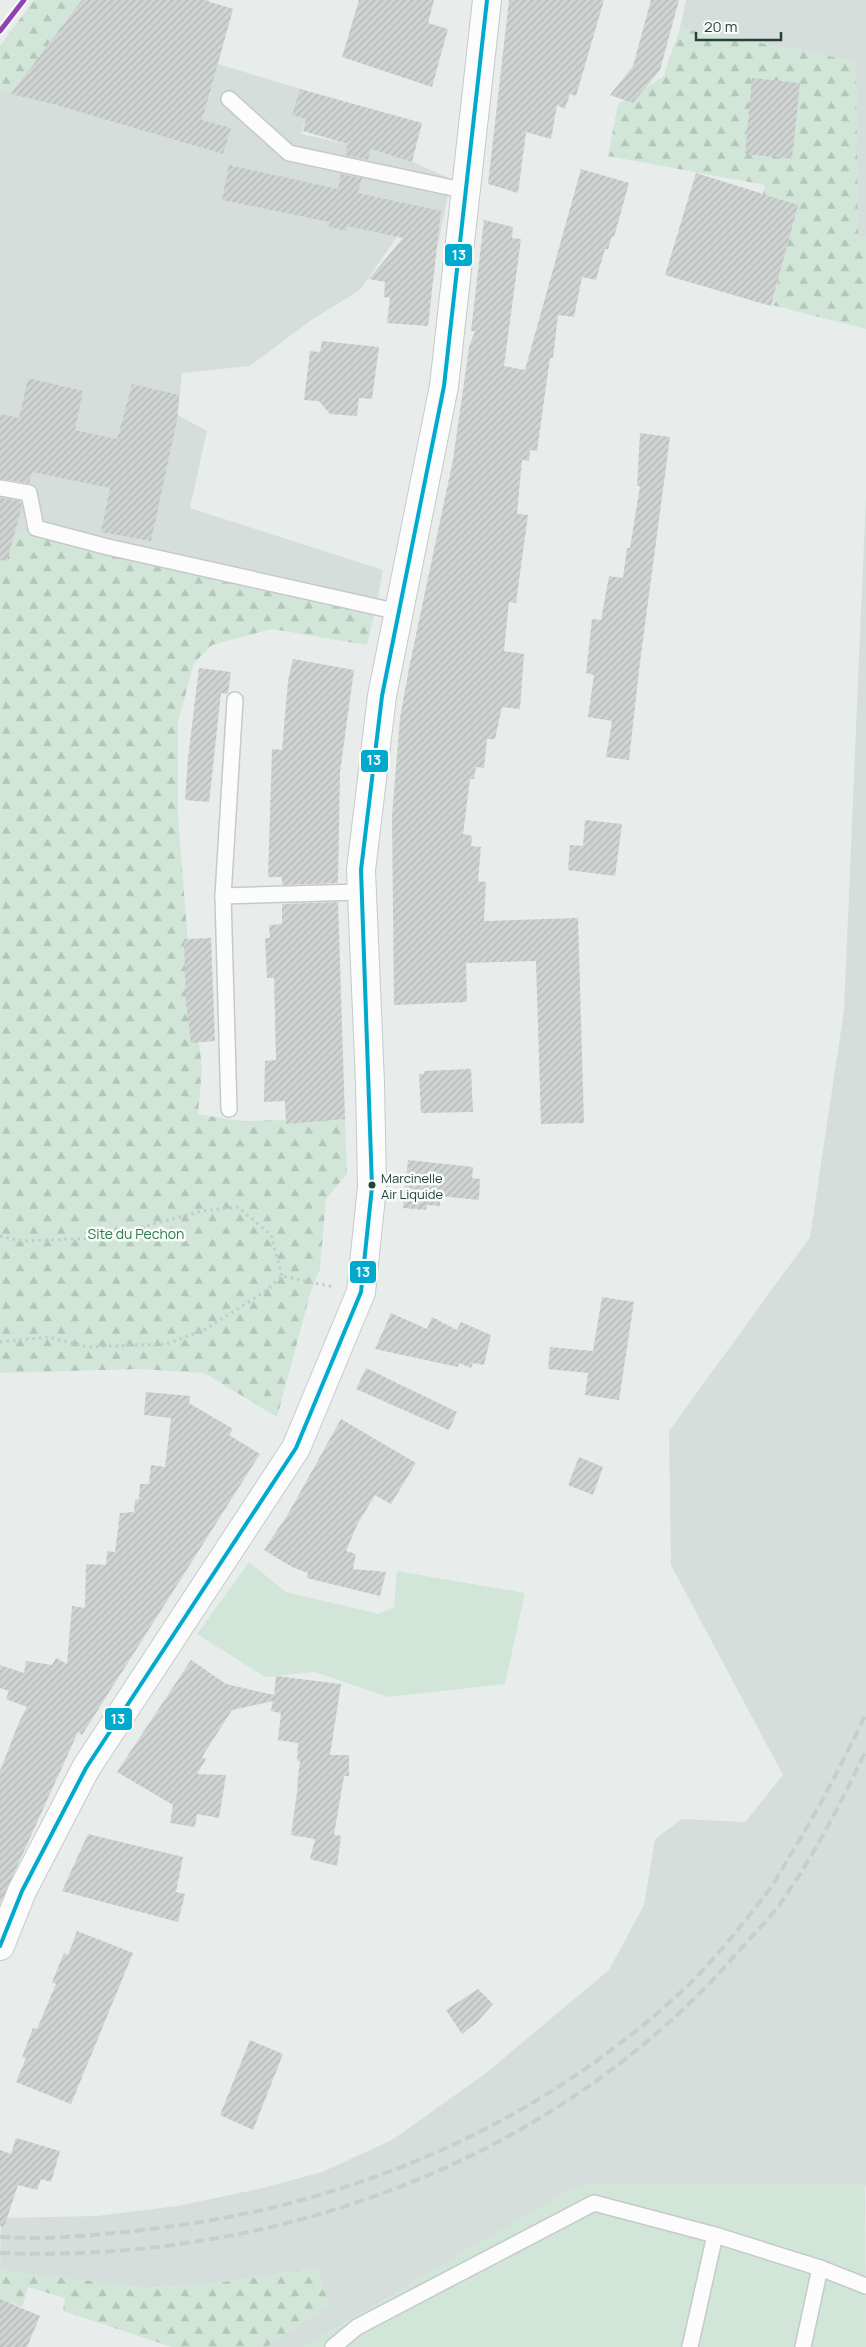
<svg xmlns="http://www.w3.org/2000/svg" width="866" height="2347" viewBox="0 0 866 2347" font-family="Manrope,sans-serif">
  <style>
    .built { fill: #d6dedb }
    .green { fill: #d1e6d8 }
    .forest { fill: url(#forest-firs) }
    .building { fill: url(#building-hatch) }
    .lines { fill: none; stroke-linecap: round; stroke-linejoin: round }
    .service-casing { stroke: #c5cac8; stroke-width: 18 }
    .minor-casing { stroke: #c5cac8; stroke-width: 30 }
    .path { stroke: #c3ccca; stroke-width: 3; stroke-dasharray: 2.5 4; stroke-linecap: butt }
    .service { stroke: #fcfcfc; stroke-width: 15 }
    .minor { stroke: #fcfcfc; stroke-width: 28 }
    .rail { stroke: #c9cdcc; stroke-width: 4; stroke-dasharray: 10 5; stroke-linecap: butt }
    .bus-1-casing { stroke: #f7fbf9; stroke-width: 8 }
    .bus-1 { stroke: #00a9ce; stroke-width: 4 }
    .rail-1-casing { stroke: #f7fbf9; stroke-width: 9 }
    .rail-1 { stroke: #8e44ad; stroke-width: 5 }
    .bus-dot { fill: #24423a; stroke: #f7fbf9; stroke-width: 2 }
    .labels { text-anchor: middle; stroke-width: 5; stroke-linejoin: round; paint-order: stroke }
    .bus-label { font-size: 13px; fill: #24423a; stroke: #f7fbf9; text-anchor: start }
    .park-label { font-size: 14px; fill: #2d7a4b; stroke: #f7fbf9 }
    .line-badge { stroke: #f7fbf9; stroke-width: 2 }
    .badge-label { font-size: 14px; text-anchor: middle; font-weight: bold; fill: #fff }
  </style>
  <defs>
    <pattern id="forest-firs" width="22" height="20" patternUnits="userSpaceOnUse" patternTransform="scale(1.25)"><rect width="22" height="20" fill="#d1e6d8"/><path d="M5 1l3.5 6h-7zM16 11l3.5 6h-7z" fill="#b3c6ba"/></pattern>
    <pattern id="building-hatch" width="6" height="6" patternUnits="userSpaceOnUse" patternTransform="scale(1.25)"><rect width="6" height="6" fill="#cfd4d2"/><path d="M-1 1l2-2M0 6l6-6M5 7l2-2" fill="none" stroke="#b2b7b5"/></pattern>
  </defs>
  <rect width="100%" height="100%" fill="#e8edeb"/>
  <g class="built">
    <path d="M76,0H209L208,2L233,9L218,64L314,93L301,134L371,149L411,161L451,179L438,245L397,237L360,290L310,321L250,366L182,373L178,415L207,431L190,508L383,570L375,612L37,528L14,537L0,534V83Z"/>
    <path d="M686,0H866V236L858,237L856,61L680,28Z"/>
    <path d="M866,494V2188L865,2184H597L570,2190L304,2347H266L328,2305L317,2268L217,2283L146,2288L0,2271L1,2218L96,2216L177,2206L259,2189L322,2172L392,2140L486,2073L609,1970L644,1905L655,1839L682,1819L745,1822L783,1775L671,1565L669,1431L810,1237L844,1010Z"/>
  </g>
  <g class="green">
    <path d="M249,1562L286,1592L379,1614L394,1607L397,1571L525,1593L505,1684L388,1697L315,1672L265,1677L197,1634Z"/>
    <path d="M597,2184H865L866,2347H304L570,2190Z"/>
  </g>
  <g class="forest">
    <path d="M34,0H82L12,92L0,94V46Z"/>
    <path d="M680,28L856,61L858,236H866V329L772,305L797,205L763,194L765,185L608,156L618,104L663,77Z"/>
    <path d="M36,528L375,612L367,645L272,629L212,645L194,663L178,722V816L189,956L202,1068L198,1114L239,1121L345,1119L347,1174L326,1199L320,1268L311,1291L277,1417L204,1373L139,1369L0,1373V534L14,537Z"/>
    <path d="M317,2268L329,2305L266,2347H172L63,2311L65,2298L28,2287L22,2307L0,2300V2270L146,2288L217,2283Z"/>
  </g>
  <g class="building">
    <path d="M82,0H204L233,9L202,120L231,128L223,154L53,104L11,94Z"/>
    <path d="M359,0H434L428,23L448,29L432,87L342,57Z"/>
    <path d="M509,0H604L576,96L570,94L565,109L557,105L551,139L526,132L518,193L488,184Z"/>
    <path d="M651,0H679L660,70L633,103L610,95L633,66Z"/>
    <path d="M752,78L800,83L792,159L745,154Z"/>
    <path d="M300,89L422,123L412,162L371,149L368,160L345,155L348,144L303,131L306,119L292,115Z"/>
    <path d="M229,165L338,189L341,174L362,178L358,193L441,211L428,326L387,323L390,298L384,297L385,282L369,279L403,238L347,226L346,231L329,227L330,222L222,200Z"/>
    <path d="M581,169L629,183L614,237L612,236L608,249H605L596,280L582,277L574,317L558,315L553,358H550L537,451L530,450L529,461L522,460L517,514L528,515L516,603L509,602L504,651L524,654L520,709L502,707L495,739H487L484,768L476,767L474,779H470L463,834L472,836L471,846L481,847L478,881L486,882L484,921L578,918L584,1123L541,1124L536,961L466,963L467,1002L394,1005L392,816L400,718L409,668L453,460L469,347L475,331H471L484,220L513,227L512,238L521,239L504,366L525,370Z"/>
    <path d="M696,173L798,205L771,306L665,275Z"/>
    <path d="M322,341L379,347L372,399L359,398L357,416L330,414L319,401L304,400L310,351L320,352Z"/>
    <path d="M28,378L83,391L75,430L117,439L132,384L179,395L177,420L151,541L101,532L110,488L32,472L29,483L0,479V414L19,418Z"/>
    <path d="M640,433L670,437L640,662L629,760L606,757L612,721L588,717L594,675L586,673L592,619L601,620L609,576L623,578L627,548H630L640,486H637Z"/>
    <path d="M0,498L21,501L22,506L7,561L0,560Z"/>
    <path d="M293,659L354,670L340,772L338,883L282,885V877H268L272,749L282,750L288,681Z"/>
    <path d="M199,668L231,672L228,694L221,693L209,802L185,800L188,758Z"/>
    <path d="M585,820L622,824L615,876L568,870L570,845L583,846Z"/>
    <path d="M338,902L345,1119L286,1124L285,1101L264,1102L265,1061L276,1060L274,978H267L265,938H270L269,925L282,924V904Z"/>
    <path d="M211,938L215,1041L191,1043L186,1002L184,939Z"/>
    <path d="M471,1069L473,1112L421,1113L419,1074H424V1071Z"/>
    <path d="M408,1160L473,1167L472,1178L480,1179L479,1200L440,1196V1206L427,1205L426,1210L403,1208Z"/>
    <path d="M602,1297L634,1302L619,1400L585,1395L588,1373L548,1369L550,1347L593,1351Z"/>
    <path d="M391,1313L427,1329L432,1317L457,1330L461,1322L491,1335L484,1365L473,1363L471,1368L459,1363L458,1367L375,1349Z"/>
    <path d="M366,1368L457,1412L449,1430L356,1389Z"/>
    <path d="M146,1392L190,1396L189,1403L233,1429L229,1435L260,1454L82,1735L78,1732L0,1904V1771L19,1722L27,1707L6,1699L9,1691L0,1688V1665L24,1673L26,1661L52,1665L56,1658L67,1664L72,1606L85,1608L86,1564L106,1565L107,1551L115,1552L120,1513L134,1512L135,1500L139,1499L140,1484H149L151,1465L165,1467L171,1418L144,1415Z"/>
    <path d="M341,1419L416,1463L391,1504L375,1495L357,1525L346,1551L356,1554L353,1569L386,1572L380,1596L307,1578L308,1573L292,1567L264,1550L288,1514Z"/>
    <path d="M579,1457L603,1467L593,1495L568,1485Z"/>
    <path d="M191,1660L226,1684L274,1695L276,1676L341,1684L330,1755H349V1776H344L334,1835L341,1836L337,1866L310,1859L315,1839L291,1835L298,1786H297L300,1761H297L298,1743L278,1740L281,1713L271,1711L273,1701L232,1710L202,1757L206,1759L197,1774L226,1775L219,1818L197,1814L195,1827L170,1823L173,1805L117,1772Z"/>
    <path d="M88,1834L183,1857L176,1892L185,1894L178,1922L62,1891Z"/>
    <path d="M77,1931L133,1953L71,2104L16,2082L26,2058L22,2057L33,2028L37,2029L56,1984L52,1982L64,1953L68,1955Z"/>
    <path d="M478,1989L493,2004L477,2022L462,2034L446,2010Z"/>
    <path d="M250,2040L283,2054L253,2130L220,2115Z"/>
    <path d="M16,2138L60,2151L51,2182L41,2179L37,2190L18,2185L4,2227L0,2226V2150L11,2154Z"/>
    <path d="M0,2299L40,2316L27,2347H0Z"/>
  </g>
  <g class="lines">
    <g class="service-casing">
      <g id="service">
        <path d="M229,99L289,153L467,191"/>
        <path d="M0,488L29,493L36,528L108,547L399,612"/>
        <path d="M223,896L361,892"/>
        <path d="M229,1109L223,896L235,700"/>
        <path d="M715,2235L820,2268L803,2347"/>
        <path d="M820,2268L866,2286"/>
        <path d="M333,2347L357,2327L594,2203L715,2235L690,2347"/>
      </g>
    </g>
    <g class="minor-casing">
      <path id="minor" d="M0,1946L22,1891L86,1768L296,1448L361,1292L372,1187L370,1083L361,870L382,696L444,386L487,0"/>
    </g>
    <g class="path">
      <path d="M0,1236L21,1241L100,1238L202,1211L238,1207L271,1235L282,1276"/>
      <path d="M0,1342L49,1337L87,1347L167,1344L206,1329L267,1290L282,1276L334,1287"/>
    </g>
    <use href="#service" class="service"/>
    <use href="#minor" class="minor"/>
    <g class="rail">
      <path d="M0,2237C50,2240 102,2235 151,2229C349,2206 534,2128 681,1992C711,1964 738,1930 763,1898C773,1886 781,1871 789,1857C818,1811 842,1763 866,1714"/>
      <path d="M0,2253C274,2264 556,2162 738,1952C752,1936 767,1921 780,1904C814,1856 841,1803 866,1750"/>
    </g>
    <g class="bus-1-casing">
      <path id="bus-1" d="M0,1946L22,1891L86,1768L296,1448L361,1292L372,1187L361,870L382,696L444,386L487,0"/>
    </g>
    <use href="#bus-1" class="bus-1"/>
    <g class="rail-1-casing">
      <path id="rail-1" d="M0,31L24,0"/>
    </g>
    <use href="#rail-1" class="rail-1"/>
  </g>
  <circle class="bus-dot" cx="372" cy="1185" r="4.5"/>
  <g class="labels">
    <g class="bus-label">
      <text x="381" y="1183">Marcinelle<tspan x="381" dy="16">Air Liquide</tspan></text>
    </g>
    <g class="park-label">
      <text x="136" y="1239">Site du Pechon</text>
    </g>
  </g>
  <g class="line-badge">
    <rect x="444" y="243" width="29" height="24" rx="5" fill="#00a9ce"/>
    <rect x="360" y="749" width="29" height="24" rx="5" fill="#00a9ce"/>
    <rect x="349" y="1260" width="28" height="24" rx="5" fill="#00a9ce"/>
    <rect x="104" y="1707" width="29" height="24" rx="5" fill="#00a9ce"/>
  </g>
  <g class="badge-label">
    <text x="459" y="260">13</text>
    <text x="374" y="765">13</text>
    <text x="363" y="1277">13</text>
    <text x="118" y="1724">13</text>
  </g>
  <path d="M696 32v8h85v-8" fill="none" stroke="#24423a" stroke-width="2.5"/>
  <text x="704" y="32" font-size="15" fill="#24423a" stroke="#f7fbf9" stroke-width="4" paint-order="stroke">20 m</text>
</svg>
